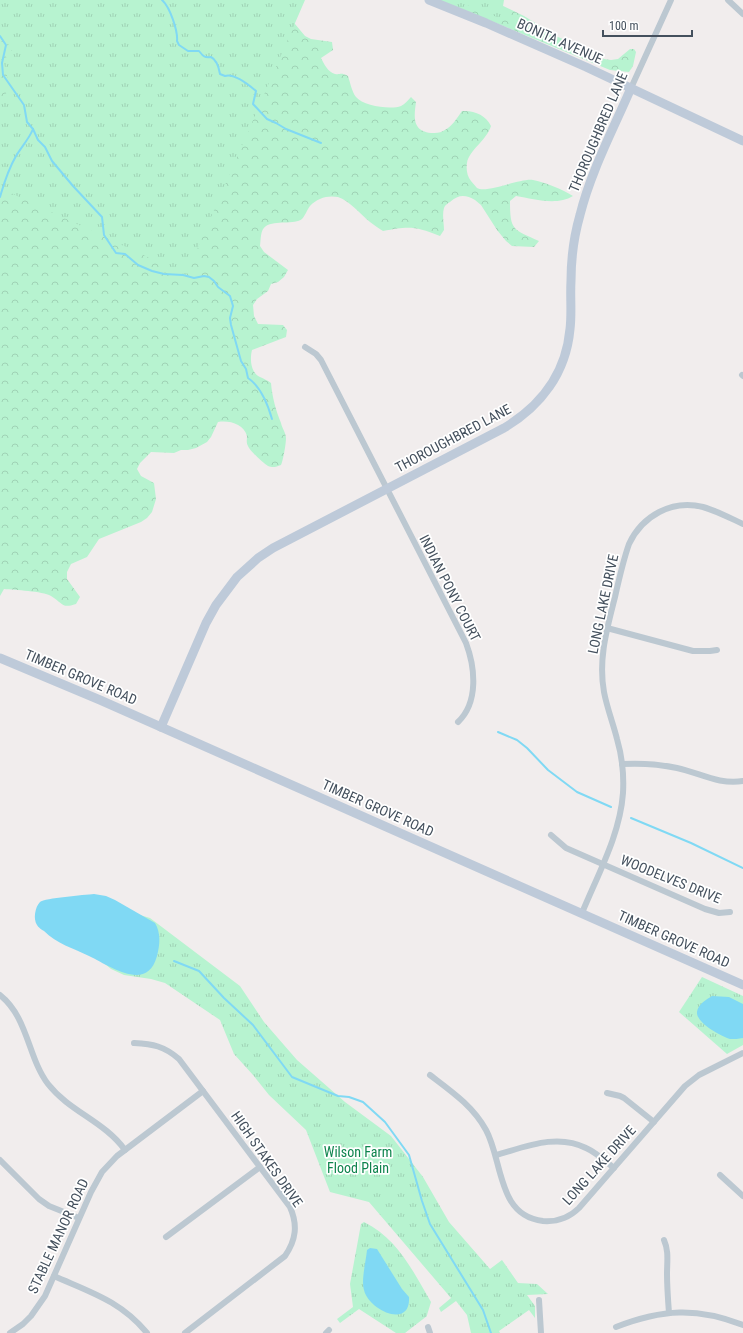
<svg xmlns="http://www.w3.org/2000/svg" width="743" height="1333" viewBox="0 0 743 1333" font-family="'Roboto Condensed',sans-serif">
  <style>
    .forest { fill: url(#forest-crowns) }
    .park { fill: url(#park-tufts) }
    .water { fill: #80d9f4 }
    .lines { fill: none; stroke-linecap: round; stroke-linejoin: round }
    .stream { stroke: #80d9f4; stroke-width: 2 }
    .street { stroke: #bcc8d1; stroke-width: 6 }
    .secondary { stroke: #becad9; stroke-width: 9 }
    .labels { text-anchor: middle; stroke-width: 3.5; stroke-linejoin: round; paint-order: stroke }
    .street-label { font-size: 14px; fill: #44505d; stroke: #fff }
    .park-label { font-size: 14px; fill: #0e844d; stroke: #fff }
  </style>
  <defs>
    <pattern id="forest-crowns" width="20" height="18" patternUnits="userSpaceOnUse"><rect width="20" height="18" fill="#b7f3d0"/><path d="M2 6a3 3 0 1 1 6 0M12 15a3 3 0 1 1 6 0" fill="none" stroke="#9fd2b5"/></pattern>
    <pattern id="park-tufts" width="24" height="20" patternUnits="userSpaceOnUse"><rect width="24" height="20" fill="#b7f3d0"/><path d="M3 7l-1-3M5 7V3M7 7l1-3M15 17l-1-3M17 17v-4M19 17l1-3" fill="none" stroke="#9fd2b5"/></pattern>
  </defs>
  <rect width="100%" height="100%" fill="#f1eded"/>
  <g class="forest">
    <path d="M0,0L295,9V24L305,36L311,39L332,42L333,50L321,58C324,64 328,72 335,74C341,75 340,72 348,76C350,82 352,92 356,97C363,106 391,110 401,106C405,104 408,100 411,97L416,102C414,117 412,131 431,133C435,133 440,133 443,131C452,127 457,118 462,111C474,110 486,115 491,126C487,140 469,150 467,163C466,169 467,176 471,181C473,183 475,186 477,188C486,194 520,178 533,180C544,182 564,190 573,196C557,206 534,199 516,196L510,201C510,231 513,229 539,241L534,247L512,246L506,241L497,230L481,205L475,200C466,195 459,194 450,202C447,204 445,205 444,208C442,215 444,223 444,230L440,236C415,226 409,226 383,231C378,228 374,225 370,222C361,215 349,200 338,197C328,195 317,198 310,206C307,210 305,216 302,219C295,225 275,220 266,226C260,230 261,239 260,246L264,252L288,270L284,277L278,282L271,284L268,291L257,299L253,305L254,316L258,324L283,325L287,330L286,337L252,350C250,358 250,372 260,377C264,379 267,380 271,383C272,396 276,411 281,423C282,428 286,433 286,438C286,444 283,461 281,465C276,467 273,468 268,466C263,463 250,451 248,446C246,443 247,439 247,436C244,424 229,420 218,422L211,437L207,442L196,448L188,450H181L174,453L151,452L140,463L137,469L141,476L154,483L156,499L152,512L147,518L141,522L99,539L87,557L71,564L67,572V579L80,597L76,604C61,609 63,603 51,596C42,591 15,590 4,589L0,596Z"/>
    <path d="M440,0L497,3L524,16L558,37L591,51L604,59L611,60L618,59L630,49H634L636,52L633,66L629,72L610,70Z"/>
  </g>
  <g class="park">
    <path d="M0,0H305L186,275L0,188V100L10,89L3,59L14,53L0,36Z"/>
    <path d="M435,0H504L501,19L469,5L461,11Z"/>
    <path d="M116,908L150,918L240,986L264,1022L297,1060L345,1102L391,1136L423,1177L449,1222L490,1269L502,1260L518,1283L537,1284L548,1294L527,1295L535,1306V1318L529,1310L499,1331L500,1333H471L467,1315L456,1301L441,1312L439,1308L451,1298L369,1202L330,1192L306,1130L269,1095L253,1075L234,1054L220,1020L165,983L151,979L124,975L111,969L99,959Z"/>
    <path d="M702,977L743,996V1045L727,1054L679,1012Z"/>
    <path d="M364,1222C397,1238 413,1271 431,1302L427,1315V1316L405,1333H396L359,1309L340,1323L337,1319L353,1307L350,1284L361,1224Z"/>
  </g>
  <g class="water">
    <path d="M94,894L106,896L115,900L155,923C161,933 160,945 157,956C147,993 110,966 89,956C73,948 57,944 44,931C42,930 38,927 37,925C33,919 35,907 40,902C45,898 84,895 94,894Z"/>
    <path d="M712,996L729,997L743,1004V1038C739,1039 734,1039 730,1039C721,1036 696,1023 697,1012C698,1004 706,1000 712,996Z"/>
    <path d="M370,1248L377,1249L402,1289L409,1297C411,1329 369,1311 364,1290C361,1280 366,1261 367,1250Z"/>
  </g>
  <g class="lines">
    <g class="stream">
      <path d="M162,0C170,7 178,31 177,41L179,45L188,51H199C203,56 204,58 211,57C217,60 219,68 220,74L225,76C234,73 249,85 256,91L253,104L267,119L276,123L286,129L321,143"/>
      <path d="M0,36L6,45L2,63L3,75L24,105L27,122L33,129L38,140L45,147L52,161L73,186L102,217L104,235L116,253L125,254L138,265L152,271L164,274L183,275L194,278L204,276L209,277L214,281L218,287L230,296L233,306L230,318L231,325L241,361L246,369L248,378C260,386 268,405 272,419"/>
      <path d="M0,197C4,183 9,168 16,156C22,146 29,139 33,129"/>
      <path d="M498,732L517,740L527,748L548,770L577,792L611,807"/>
      <path d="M631,818L691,843L743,868"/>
      <path d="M174,961L199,971L224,998L253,1025L292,1077L338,1096L349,1097L363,1102L385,1122L409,1155L422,1201L430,1224L483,1310L491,1333"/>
    </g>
    <g class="street">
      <path d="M728,0L743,14"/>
      <path d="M631,88L671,0"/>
      <path d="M305,347L316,354L321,360L466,643C475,667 479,702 458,722"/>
      <path d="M742,375L743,376"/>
      <path d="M607,628L693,651H710L717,650"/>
      <path d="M622,764C641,763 659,764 677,768C700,773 719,785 743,781"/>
      <path d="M551,835L566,848L705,909L719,913L730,912"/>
      <path d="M582,913C598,874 620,835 623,793C624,775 622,756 617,739C613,723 607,708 604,692C598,659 607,629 615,597C619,579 623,561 629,544C642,516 672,499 703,507C717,511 730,518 743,524"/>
      <path d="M0,995C28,1017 28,1058 48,1084C70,1112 104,1121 125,1150"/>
      <path d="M134,1043C153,1044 164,1046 179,1059L290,1207C298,1225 296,1240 285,1256L185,1333"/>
      <path d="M430,1075C451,1091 473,1106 486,1130C503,1161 497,1216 543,1221C557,1222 569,1218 579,1208L685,1086L699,1075L743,1053"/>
      <path d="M607,1093L620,1096L624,1098L654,1122"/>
      <path d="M496,1155C525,1147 557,1133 586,1148C597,1153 605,1161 614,1168"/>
      <path d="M0,1160L39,1199L49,1206L79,1218"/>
      <path d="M720,1175L743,1196"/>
      <path d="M166,1237L260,1167"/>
      <path d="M664,1240C669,1251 667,1262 667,1274C667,1287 668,1300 669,1313"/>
      <path d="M54,1276C90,1292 121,1301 147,1333"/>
      <path d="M539,1300L541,1333"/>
      <path d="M428,1327L430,1333"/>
      <path d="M616,1327C662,1309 697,1307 743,1325"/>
      <path d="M10,1333L23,1324L31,1316L45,1296L91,1192L102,1172L117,1156L203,1091"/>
      <path d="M326,1333L329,1330"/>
    </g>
    <g class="secondary">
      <path d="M429,0L486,23L586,67L743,141"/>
      <path d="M0,658L100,700L743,985"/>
      <path d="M161,727L206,623L216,605L237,577L258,558L273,548L504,428C541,406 566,373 570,329C572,313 570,297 571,281C571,259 574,236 580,215C591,171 613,130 631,88"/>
    </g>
  </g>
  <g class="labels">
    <g class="street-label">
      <text transform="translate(560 41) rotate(24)" y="5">BONITA AVENUE</text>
      <text transform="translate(598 132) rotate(-67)" y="5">THOROUGHBRED LANE</text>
      <text transform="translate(453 438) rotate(-28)" y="5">THOROUGHBRED LANE</text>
      <text transform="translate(450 588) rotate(63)" y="5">INDIAN PONY COURT</text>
      <text transform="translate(603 604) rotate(-78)" y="5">LONG LAKE DRIVE</text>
      <text transform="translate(81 677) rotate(23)" y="5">TIMBER GROVE ROAD</text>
      <text transform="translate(378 808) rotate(24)" y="5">TIMBER GROVE ROAD</text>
      <text transform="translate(671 879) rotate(22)" y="5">WOODELVES DRIVE</text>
      <text transform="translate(674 939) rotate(24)" y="5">TIMBER GROVE ROAD</text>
      <text transform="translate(267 1159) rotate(55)" y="5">HIGH STAKES DRIVE</text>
      <text transform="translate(599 1165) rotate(-48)" y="5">LONG LAKE DRIVE</text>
      <text transform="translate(58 1236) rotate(-65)" y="5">STABLE MANOR ROAD</text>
    </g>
    <g class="park-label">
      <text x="358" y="1157">Wilson Farm<tspan x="358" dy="16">Flood Plain</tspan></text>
    </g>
  </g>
  <path d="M603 30v6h89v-6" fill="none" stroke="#44505d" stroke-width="2"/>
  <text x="609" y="30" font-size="12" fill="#44505d" stroke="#ffffff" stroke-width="3" paint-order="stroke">100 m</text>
</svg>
